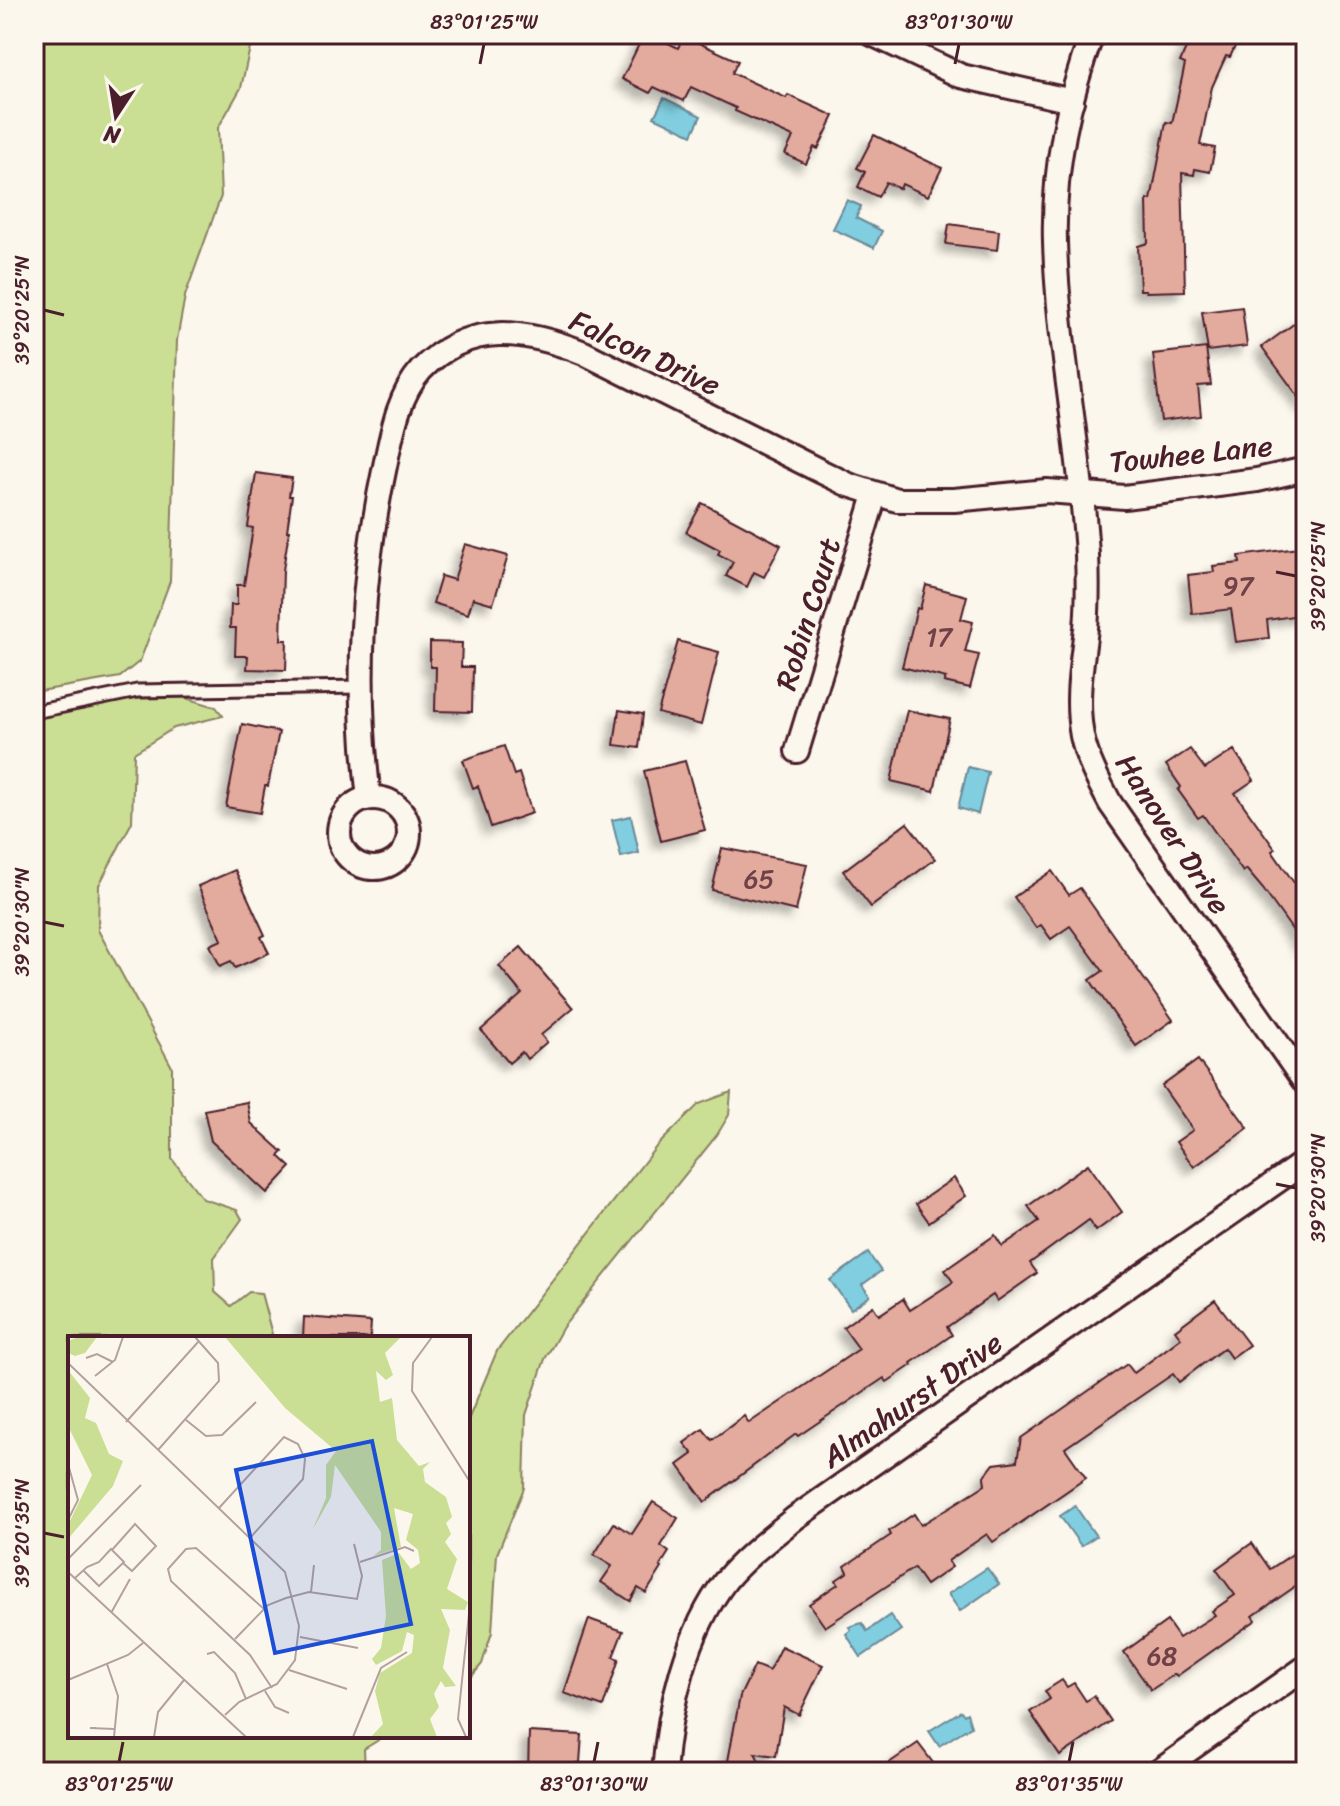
<svg xmlns="http://www.w3.org/2000/svg" width="1340" height="1806" viewBox="0 0 1340 1806" font-family="Sriracha,sans-serif">
  <style>
    .green { fill: #cadf94; stroke: #8a7f60; stroke-width: 2 }
    .water { fill: #80cedf; stroke: #6a8897; stroke-width: 2 }
    .building { fill: #e3ab9d; stroke: #4a1f2b; stroke-width: 2; filter: url(#shadow) }
    .lines { fill: none; stroke-linecap: round; stroke-linejoin: round }
    .service-casing { stroke: #4a1f2b; stroke-width: 17 }
    .minor-casing { stroke: #4a1f2b; stroke-width: 28 }
    .service { stroke: #fbf7ec; stroke-width: 11 }
    .minor { stroke: #fbf7ec; stroke-width: 22 }
    .ticks { fill: none; stroke: #4a1f2b; stroke-width: 3 }
    .labels { text-anchor: middle; stroke-width: 6; stroke-linejoin: round; paint-order: stroke }
    .number-label { font-size: 26px; fill: #704248 }
    .street-label { font-size: 30px; fill: #4a1f2b; stroke: #fbf7ec }
    .inset-road { fill: none; stroke: #b4a19f; stroke-width: 2 }
    .view { fill: #1d4ed8; fill-opacity: 0.15; stroke: #1d4ed8; stroke-width: 4 }
    .inset-edge { fill: none; stroke: #4a1f2b; stroke-width: 4 }
    .neatline { fill: none; stroke: #4a1f2b; stroke-width: 3 }
    .ticks-label { font-size: 20px; text-anchor: middle; fill: #4a1f2b }
  </style>
  <defs>
    <filter id="shadow"><feDropShadow dx="-7" dy="7" stdDeviation="4" flood-color="#0004"/></filter>
  </defs>
  <rect width="100%" height="100%" fill="#fbf7ec"/>
  <filter id="ink" filterUnits="userSpaceOnUse"><feTurbulence type="fractalNoise" baseFrequency=".0125" numOctaves="2"/><feDisplacementMap in="SourceGraphic" scale="16" xChannelSelector="R" yChannelSelector="G"/><feConvolveMatrix kernelMatrix="1 2 1 2 8 2 1 2 1" color-interpolation-filters="sRGB"/></filter>
  <g filter="url(#ink)">
    <g class="green">
      <path d="M34,34H253L241,88L218,128L221,196L185,296L177,340L170,581L140,661L120,677L34,692Z"/>
      <path d="M183,697L216,707L223,716L174,728L134,753L132,822L99,885L98,930L172,1067V1159L203,1199L237,1210L242,1219L214,1258L215,1292L231,1306L249,1292L261,1293L273,1338H70V1736H385L364,1749L365,1772H34V712L120,699Z"/>
      <path d="M731,1092L729,1115L717,1135L563,1327L545,1359L526,1415L524,1488L497,1554L492,1632L482,1664L468,1681V1420L497,1351L656,1147L699,1104Z"/>
    </g>
    <g class="water">
      <path d="M664,98L701,116L692,135L654,117Z"/>
      <path d="M847,200L861,206L856,218L882,231L874,248L833,229Z"/>
      <path d="M968,767L988,772L978,814L958,808Z"/>
      <path d="M631,816L639,853L621,857L612,820Z"/>
      <path d="M868,1253L881,1271L862,1285L870,1296L851,1309L830,1280Z"/>
      <path d="M1075,1506L1096,1536L1081,1546L1060,1516Z"/>
      <path d="M987,1568L999,1584L960,1611L948,1594Z"/>
      <path d="M890,1615L901,1630L861,1657L846,1634L851,1630L849,1627L862,1623L867,1631Z"/>
      <path d="M961,1711L964,1715L967,1713L971,1726L939,1746L929,1731Z"/>
    </g>
    <g class="building">
      <path d="M644,34H650L678,48L684,36L738,61L732,73L786,98L788,95L834,116L818,149L814,147L806,164L785,154L793,137L735,111L736,108L691,87L684,101L654,87L650,93L622,79Z"/>
      <path d="M1176,34H1241L1230,57L1226,56L1212,87L1200,145L1215,148L1210,172L1195,169L1194,175L1182,173L1185,291L1146,292V290H1140L1138,246L1148,243L1147,200H1151L1166,122L1172,123L1185,64L1180,62L1190,40Z"/>
      <path d="M874,135L942,168L928,196L902,184L900,189L886,182L878,197L858,187L865,172L857,168Z"/>
      <path d="M949,224L999,231L997,250L946,244Z"/>
      <path d="M1242,307L1247,346L1208,351L1202,312Z"/>
      <path d="M1306,315V407L1262,347Z"/>
      <path d="M1206,348L1211,385L1198,386L1201,416L1161,421L1153,354Z"/>
      <path d="M256,473L292,478L289,496H292L287,531H289L283,570L281,640H287L286,670L247,669L248,656H235L236,628H230L231,605H237V585H244L253,528L248,527Z"/>
      <path d="M702,503L781,545L764,577L754,572L747,587L726,576L733,562L718,554L720,550L686,532Z"/>
      <path d="M465,544L508,556L493,604L473,598L468,614L433,603L441,576L454,580Z"/>
      <path d="M1306,547V614L1267,620L1269,638L1236,642L1231,609L1192,614L1188,575L1214,572L1213,566L1240,563L1239,556Z"/>
      <path d="M926,585L967,596L961,619L973,622L965,652L979,655L970,688L944,682L946,678L902,667L917,608L920,609Z"/>
      <path d="M678,641L719,652L701,725L658,713Z"/>
      <path d="M430,642L462,643L461,667H473L472,712L435,711L436,667H430Z"/>
      <path d="M619,710L643,714L639,748L614,745Z"/>
      <path d="M907,710L950,719L934,791L891,781Z"/>
      <path d="M242,724L279,732L268,786H265L260,813L226,807Z"/>
      <path d="M504,746L514,775L519,773L532,813L491,827L478,786L473,788L463,760Z"/>
      <path d="M1190,749L1205,769L1234,750L1254,780L1235,793L1275,849L1272,851L1306,900V949L1263,889L1246,869L1243,872L1203,815L1198,818L1178,790L1181,787L1166,765Z"/>
      <path d="M685,761L705,830L661,841L644,771Z"/>
      <path d="M907,823L935,859L871,907L843,871Z"/>
      <path d="M722,848L807,864L796,911L712,890Z"/>
      <path d="M235,870L265,935L261,937L269,953L235,968L231,961L220,966L210,945L222,940L198,886Z"/>
      <path d="M1052,871L1069,895L1080,888L1173,1020L1136,1046L1090,980L1103,971L1070,926L1051,939L1041,925L1036,928L1014,897Z"/>
      <path d="M521,947L573,1008L541,1035L547,1042L527,1059L522,1052L509,1063L481,1030L522,994L499,966Z"/>
      <path d="M1198,1060L1248,1128L1194,1167L1176,1142L1193,1130L1162,1086Z"/>
      <path d="M247,1102L251,1123L283,1152L279,1156L291,1167L267,1193L211,1141L204,1110Z"/>
      <path d="M1088,1164L1122,1212L1096,1231L1089,1220L1030,1263L1037,1273L997,1301L993,1295L947,1327L952,1335L911,1363L912,1365L887,1382L884,1378L798,1436L796,1434L705,1502L678,1465L693,1454L684,1443L703,1429L712,1440L744,1416L749,1423L859,1349L843,1327L873,1306L879,1315L903,1299L910,1310L953,1282L945,1270L995,1235L1002,1246L1039,1221L1028,1206Z"/>
      <path d="M954,1178L966,1196L929,1222L916,1204Z"/>
      <path d="M1215,1300L1249,1345L1231,1358L1224,1348L1179,1382L1173,1374L1065,1448L1086,1478L993,1542L987,1534L948,1561L952,1567L926,1585L914,1568L825,1627L809,1604L838,1584L836,1580L848,1572L845,1566L891,1535L889,1531L914,1514L921,1525L985,1485L984,1477L994,1464L1017,1461L1021,1438L1127,1364L1134,1373L1181,1338L1175,1330Z"/>
      <path d="M304,1317L371,1322L370,1338H303Z"/>
      <path d="M653,1502L678,1518L661,1546L669,1552L660,1566L662,1568L646,1593L638,1588L630,1601L601,1582L612,1566L594,1555L614,1523L632,1534Z"/>
      <path d="M1252,1543L1270,1569L1306,1545V1579L1253,1616L1256,1620L1177,1676L1175,1674L1151,1690L1124,1652L1167,1621L1179,1638L1215,1615L1212,1611L1235,1595L1216,1569Z"/>
      <path d="M589,1619L623,1631L613,1657L619,1659L603,1707L564,1693Z"/>
      <path d="M781,1646L823,1665L799,1715L784,1707L776,1756L755,1753L765,1772H726L740,1696L755,1665L769,1671Z"/>
      <path d="M1062,1680L1067,1687L1074,1683L1086,1701L1094,1696L1111,1721L1060,1756L1030,1712L1050,1699L1045,1691Z"/>
      <path d="M529,1732L582,1735L580,1763H576V1772H528Z"/>
      <path d="M918,1743L940,1772H876Z"/>
    </g>
    <g class="lines">
      <g class="service-casing">
        <path id="service" d="M34,712L137,691L360,687"/>
      </g>
      <g class="minor-casing">
        <g id="minor">
          <path d="M872,34L961,76L1072,101"/>
          <path d="M1092,34C1068,100 1053,172 1055,242C1058,347 1081,450 1087,555C1088,579 1088,604 1086,628C1082,664 1075,699 1082,736C1087,760 1099,782 1110,803L1306,1084"/>
          <path d="M797,751L875,495"/>
          <path d="M369,798C355,684 361,578 385,466C392,433 398,396 421,370C469,320 526,330 584,353L820,471L849,485L897,500H954L1047,491L1124,497L1257,480L1306,469"/>
          <circle cx="374" cy="833" r="35"/>
          <path d="M664,1772C669,1708 686,1632 726,1580C746,1556 771,1538 795,1518L1306,1161"/>
          <path d="M1158,1772L1306,1667"/>
        </g>
      </g>
      <use href="#service" class="service"/>
      <use href="#minor" class="minor"/>
    </g>
  </g>
  <path class="ticks" d="M480,64L484,44M955,64L959,44M44,310L64,315M1276,572L1296,576M44,922L64,926M1276,1184L1296,1188M44,1533L64,1537M119,1762L123,1742M594,1762L598,1742M1069,1762L1073,1742"/>
  <g class="labels">
    <g class="number-label">
      <text x="1238" y="595">97</text>
      <text x="939" y="646">17</text>
      <text x="759" y="888">65</text>
      <text x="1162" y="1665">68</text>
    </g>
    <g class="street-label">
      <text transform="translate(645 353) rotate(25)" y="10">Falcon Drive</text>
      <text transform="translate(1191 454) rotate(-6)" y="10">Towhee Lane</text>
      <text transform="translate(808 614) rotate(-73)" y="10">Robin Court</text>
      <text transform="translate(1173 834) rotate(57)" y="10">Hanover Drive</text>
      <text transform="translate(912 1400) rotate(-35)" y="10">Almahurst Drive</text>
    </g>
  </g>
  <g transform="translate(68 1336)">
    <rect width="402" height="402" fill="#fbf7ec"/>
    <path d="M10,1H29L17,17L7,20L0,17V5ZM157,1H333L317,17L325,39L318,44L308,35L312,66L324,62L329,104L351,130L362,126L355,133L357,146L378,161L384,181L378,187L383,198L377,206L389,223L379,253L400,266L397,274L373,273L382,294L375,332L388,350L377,351L373,345L366,358L371,371L362,383L369,401H303L315,388L307,355L312,337L344,317L346,299L339,296L334,315L308,329L304,323L313,312L318,280L314,224L331,217L343,233L352,227L350,214L338,204L345,178L326,172L333,211L305,220L313,214V196L267,129L263,161L245,193L258,162V129L268,115L217,72ZM0,34L22,62L17,82L28,87L41,118L55,125L45,150L0,203V189L24,139L0,90Z" fill="#cadf94"/>
    <path class="inset-road" d="M364,1L345,27L344,55L402,146M18,22L29,18L45,26M0,27L217,236L231,290L227,324L209,348L171,366L157,379M27,40L47,24L55,1M118,84L138,100L154,99L188,66M58,86L131,5M90,114L151,45L150,27L127,1M0,128L10,164L0,184M151,172L216,101L230,108L237,123L235,143L182,202M44,214L67,188L88,210L64,235L55,227M0,223L73,149M292,226L337,211L346,215M0,236L178,401M7,242L19,231L31,226L43,213L56,226L31,250L15,234M243,256L246,229M196,273L128,212L118,213L100,233L103,245L182,319L204,352M43,277L62,243M232,301L290,312M167,303L200,269L218,262L241,256L289,263L294,240L286,208L288,215M139,318L146,316L167,337L178,363M39,328L50,360L46,401M221,334L279,353M0,344L60,319L75,307M197,355L207,371L221,377M28,392H22L46,393M86,401L90,376L116,344M285,401L313,332L339,316M398,401L390,383L402,268"/>
    <path class="view" d="M304,105L343,288L207,317L168,134Z"/>
    <rect width="402" height="402" class="inset-edge"/>
  </g>
  <rect width="1340" height="1806" fill="none" stroke="#fbf7ec" stroke-width="88"/>
  <g transform="translate(116 116) rotate(192)" stroke="#fbf7ec" stroke-width="6" paint-order="stroke">
  <path d="M0-6L14 30L0 20L-14 30Z" fill="#4a1f2b"/>
  <text y="-12" font-size="22" font-weight="bold" text-anchor="middle" fill="#4a1f2b">N</text>
  </g>
  <rect x="44" y="44" width="1252" height="1718" class="neatline"/>
  <g class="ticks-label">
    <text x="484" y="29">83°01'25"W</text>
    <text x="959" y="29">83°01'30"W</text>
    <text transform="translate(22 310) rotate(-90)" y="7">39°20'25"N</text>
    <text transform="translate(1318 576) rotate(-90)" y="7">39°20'25"N</text>
    <text transform="translate(22 922) rotate(-90)" y="7">39°20'30"N</text>
    <text transform="translate(1318 1188) rotate(-90)" y="7">39°20'30"N</text>
    <text transform="translate(22 1533) rotate(-90)" y="7">39°20'35"N</text>
    <text x="119" y="1791">83°01'25"W</text>
    <text x="594" y="1791">83°01'30"W</text>
    <text x="1069" y="1791">83°01'35"W</text>
  </g>
</svg>
